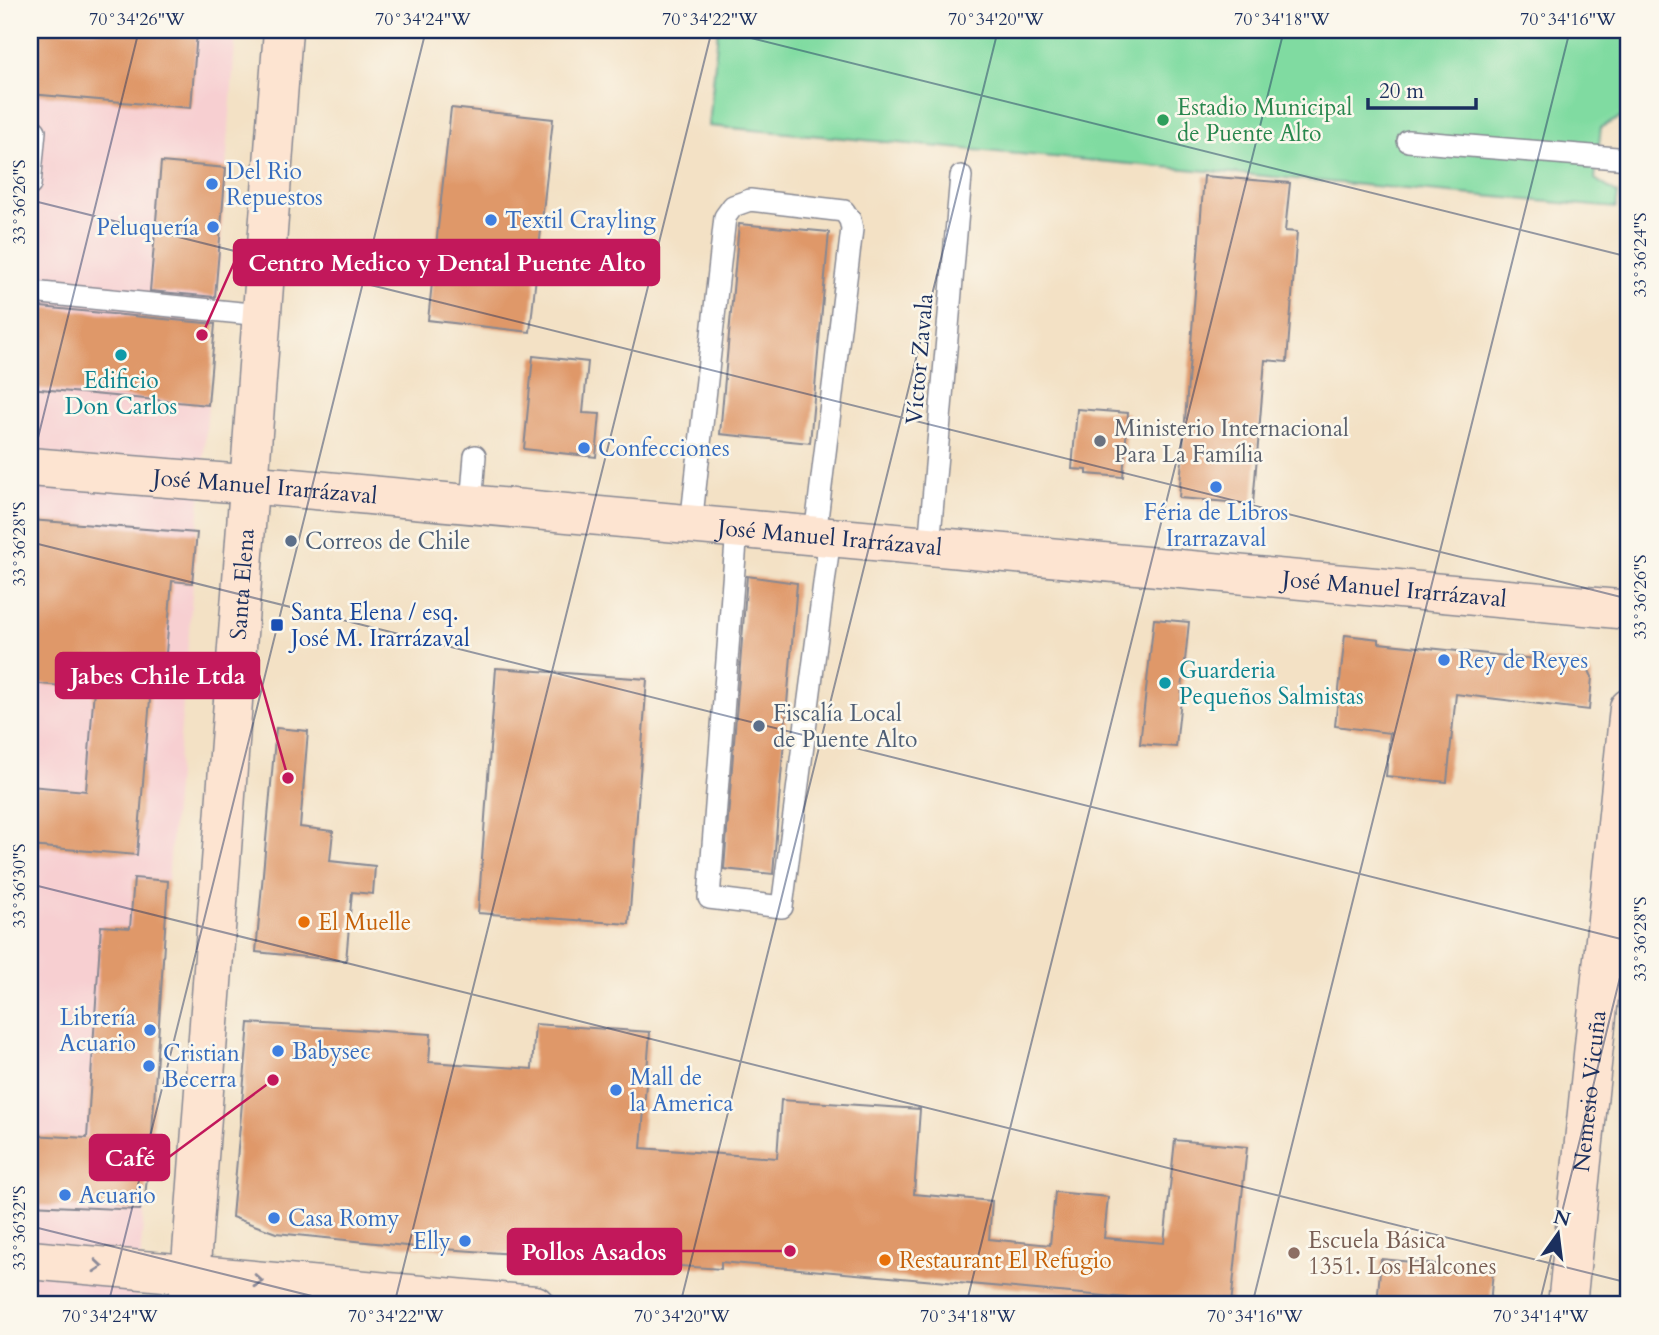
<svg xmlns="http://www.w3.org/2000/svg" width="1659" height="1335" viewBox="0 0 1659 1335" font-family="Cardo,serif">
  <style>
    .built { fill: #f7cfd1 }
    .pitch { fill: #80dba1; stroke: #4e8580; stroke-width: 2 }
    .building { fill: #df9869 }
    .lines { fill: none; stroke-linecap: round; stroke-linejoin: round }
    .lane-casing { stroke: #878892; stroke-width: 24 }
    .secondary-casing { stroke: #878892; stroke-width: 41 }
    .lane { stroke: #fff; stroke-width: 21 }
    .secondary { stroke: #fde4d1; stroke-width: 38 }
    .oneway { stroke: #8c8a98 }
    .ticks { fill: none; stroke: #1b2f5e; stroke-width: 2; stroke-opacity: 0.45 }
    .leisure-dot { fill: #2e9e5b; stroke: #fbf7ec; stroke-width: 2.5 }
    .shop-dot { fill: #3f7fe0; stroke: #fbf7ec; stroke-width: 2.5 }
    .culture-dot { fill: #0f9aa8; stroke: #fbf7ec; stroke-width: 2.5 }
    .worship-dot { fill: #6b7280; stroke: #fbf7ec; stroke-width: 2.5 }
    .service-dot { fill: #5c6f8a; stroke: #fbf7ec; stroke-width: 2.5 }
    .transit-dot { fill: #1a4fb4; stroke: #fbf7ec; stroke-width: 2.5 }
    .food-dot { fill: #e8710a; stroke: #fbf7ec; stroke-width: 2.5 }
    .education-dot { fill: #8d6e63; stroke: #fbf7ec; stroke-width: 2.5 }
    .labels { text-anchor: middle; stroke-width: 5; stroke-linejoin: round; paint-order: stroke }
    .leisure-label { font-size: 23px; fill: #27864d; stroke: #fbf7ec; text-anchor: start }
    .shop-label { font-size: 23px; fill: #366cbe; stroke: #fbf7ec; text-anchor: start }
    .street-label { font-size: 23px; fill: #1b2f5e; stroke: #fbf7ec }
    .culture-label { font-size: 23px; fill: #0d838f; stroke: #fbf7ec }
    .worship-label { font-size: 23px; fill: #5b616d; stroke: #fbf7ec; text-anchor: start }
    .service-label { font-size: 23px; fill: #4e5e75; stroke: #fbf7ec; text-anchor: start }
    .transit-label { font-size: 23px; fill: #164399; stroke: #fbf7ec; text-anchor: start }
    .food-label { font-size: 23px; fill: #c56008; stroke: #fbf7ec; text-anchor: start }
    .education-label { font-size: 23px; fill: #785e54; stroke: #fbf7ec; text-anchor: start }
    .leader { fill: none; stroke: #c2185b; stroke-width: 2.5 }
    .callout-dot { fill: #c2185b; stroke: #fbf7ec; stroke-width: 2.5 }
    .callout { fill: #c2185b; stroke: #c2185b; stroke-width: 2.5 }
    .callout-label { font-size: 24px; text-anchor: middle; font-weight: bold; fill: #fff }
    .neatline { fill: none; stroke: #1b2f5e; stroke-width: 2.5 }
    .ticks-label { font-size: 18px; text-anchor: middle; fill: #1b2f5e }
  </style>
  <rect width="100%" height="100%" fill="#fbf7ec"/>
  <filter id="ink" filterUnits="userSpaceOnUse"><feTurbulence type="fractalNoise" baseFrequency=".0143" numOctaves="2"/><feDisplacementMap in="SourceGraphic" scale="14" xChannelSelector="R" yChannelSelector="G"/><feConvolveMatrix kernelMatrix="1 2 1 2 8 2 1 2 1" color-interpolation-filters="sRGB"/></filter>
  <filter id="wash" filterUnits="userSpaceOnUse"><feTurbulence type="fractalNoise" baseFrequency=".00686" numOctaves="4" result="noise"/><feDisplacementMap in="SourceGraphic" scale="28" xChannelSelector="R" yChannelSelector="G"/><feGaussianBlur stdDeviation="1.57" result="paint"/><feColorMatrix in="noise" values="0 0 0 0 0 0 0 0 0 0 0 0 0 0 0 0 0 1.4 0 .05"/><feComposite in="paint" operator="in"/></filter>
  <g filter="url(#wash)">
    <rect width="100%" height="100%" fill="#f3e1c5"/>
    <path class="built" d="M30,30H236L215,322L168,881L137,1305H30Z"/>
    <path class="pitch" d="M718,30H1629V114L1601,127L1595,179L1618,194L1616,208L709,126Z"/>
    <g id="blocks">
      <g class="building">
        <path d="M30,30L197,32L191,108L30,94Z"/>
        <path d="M451,108L553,119L530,332L428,320Z"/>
        <path d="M161,162L226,168L215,297L150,291Z"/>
        <path d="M1204,176L1290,183L1285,231L1297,232L1287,362L1265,360L1253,504L1179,498Z"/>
        <path d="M739,224L829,232L810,443L720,434Z"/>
        <path d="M30,306L215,324L208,405L30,388Z"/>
        <path d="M533,356L588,362L583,413L600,414L596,457L524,449Z"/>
        <path d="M1077,409L1128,413L1123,477L1087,474V470L1072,469Z"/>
        <path d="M30,520L197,533L192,583L172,581L163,689L151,687L137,855L30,846V786L86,791L94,689L30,683Z"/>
        <path d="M747,576L797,583L773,874L724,869Z"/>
        <path d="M1154,619L1189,622L1176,747L1140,744Z"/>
        <path d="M1345,635L1379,639V643L1586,664L1592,677L1589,710L1456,694L1447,782L1386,776L1390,733L1335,726Z"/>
        <path d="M496,668L647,679L629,924L478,913Z"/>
        <path d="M276,728L308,731L300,827L333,831L330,861L375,866L373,894L352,892L346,961L256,952Z"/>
        <path d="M134,878L168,881L152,1134L145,1196L140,1210L30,1205V1135L87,1138L101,926L130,928Z"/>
        <path d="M249,1023L431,1034L429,1062L532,1069L535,1024L650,1032L641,1148L777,1158L781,1100L920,1109L914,1194L992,1201L989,1239L1050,1245L1055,1192L1108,1197L1104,1238L1164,1243L1175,1140L1247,1147L1231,1305H1207L721,1262V1269L416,1247L276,1233L232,1217Z"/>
        <path d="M1381,1259L1493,1270L1490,1305H1377Z"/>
      </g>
    </g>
  </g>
  <g filter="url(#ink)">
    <use href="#blocks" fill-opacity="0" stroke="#878892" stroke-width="2"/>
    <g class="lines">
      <g class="lane-casing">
        <g id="lane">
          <path d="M1408,141L1629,159"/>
          <path d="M30,185L35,131"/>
          <path d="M30,289L32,292L261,315"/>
          <path d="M471,505L475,456"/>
          <path d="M691,525L725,217L733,206L750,200L844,211L850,220L852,229L815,536"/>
          <path d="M737,529L709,898L782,907L830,537"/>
          <path d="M929,547L961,176"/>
        </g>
      </g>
      <g class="secondary-casing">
        <g id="secondary">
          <path id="s1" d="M30,467L293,488L1629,610"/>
          <path d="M30,1260L535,1305"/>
          <path id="s2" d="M188,1305L283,30"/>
          <path id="s3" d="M1567,1305L1629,708"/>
        </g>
      </g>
      <use href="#lane" class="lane"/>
      <use href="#secondary" class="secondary"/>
    </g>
    <defs><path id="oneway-chevron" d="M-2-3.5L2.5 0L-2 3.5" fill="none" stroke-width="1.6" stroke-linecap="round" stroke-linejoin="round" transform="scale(1.75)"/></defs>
    <g class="oneway">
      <use href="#oneway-chevron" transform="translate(98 1266) rotate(5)"/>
      <use href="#oneway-chevron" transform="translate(258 1281) rotate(5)"/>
    </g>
  </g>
  <path class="ticks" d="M719,30L1629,257M30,200L1629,599M30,470L139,30M30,542L1629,941M30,884L1629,1283M30,1226L348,1305M108,1305L426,30M394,1305L712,30M680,1305L998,30M966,1305L1284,30M1252,1305L1570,30M1539,1305L1629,941"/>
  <circle class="leisure-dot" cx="1163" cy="120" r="7"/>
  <g class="shop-dot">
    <circle cx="212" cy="184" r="7"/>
    <circle cx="491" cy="220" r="7"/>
    <circle cx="213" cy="227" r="7"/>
    <circle cx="584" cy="448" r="7"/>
    <circle cx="1216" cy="487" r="7"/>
    <circle cx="1444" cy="660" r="7"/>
    <circle cx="150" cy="1030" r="7"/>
    <circle cx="278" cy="1051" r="7"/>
    <circle cx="149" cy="1066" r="7"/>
    <circle cx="616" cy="1090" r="7"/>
    <circle cx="65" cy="1195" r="7"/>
    <circle cx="274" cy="1218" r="7"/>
    <circle cx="465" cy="1241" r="7"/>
  </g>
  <g class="culture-dot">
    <circle cx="121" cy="355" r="7"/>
    <circle cx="1165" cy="683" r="7"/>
  </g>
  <circle class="worship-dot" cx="1100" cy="441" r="7"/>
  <g class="service-dot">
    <circle cx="291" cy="541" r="7"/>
    <circle cx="759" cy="726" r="7"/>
  </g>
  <rect class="transit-dot" x="270" y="618" width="14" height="14" rx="3.5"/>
  <g class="food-dot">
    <circle cx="304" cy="922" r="7"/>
    <circle cx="885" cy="1260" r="7"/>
  </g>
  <circle class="education-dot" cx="1294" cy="1253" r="7"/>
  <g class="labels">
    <g class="leisure-label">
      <text x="1177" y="115">Estadio Municipal<tspan x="1177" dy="26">de Puente Alto</tspan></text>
    </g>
    <g class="shop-label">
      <text x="226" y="179">Del Rio<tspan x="226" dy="26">Repuestos</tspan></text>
      <text x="505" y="228">Textil Crayling</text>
      <text x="199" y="235" text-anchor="end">Peluquería</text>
      <text x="598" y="456">Confecciones</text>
      <text x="1216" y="520" text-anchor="middle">Féria de Libros<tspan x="1216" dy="26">Irarrazaval</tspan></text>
      <text x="1458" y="668">Rey de Reyes</text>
      <text x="136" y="1025" text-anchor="end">Librería<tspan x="136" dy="26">Acuario</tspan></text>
      <text x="292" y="1059">Babysec</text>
      <text x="163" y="1061">Cristian<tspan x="163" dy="26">Becerra</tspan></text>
      <text x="630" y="1085">Mall de<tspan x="630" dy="26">la America</tspan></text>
      <text x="79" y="1203">Acuario</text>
      <text x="288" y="1226">Casa Romy</text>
      <text x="451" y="1249" text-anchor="end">Elly</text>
    </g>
    <g class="street-label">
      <text transform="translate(919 359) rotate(-85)" y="8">Víctor Zavala</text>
      <text dy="8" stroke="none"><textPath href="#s1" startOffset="236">José Manuel Irarrázaval</textPath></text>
      <text dy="8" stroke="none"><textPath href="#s1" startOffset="803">José Manuel Irarrázaval</textPath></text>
      <text dy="8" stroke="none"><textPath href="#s2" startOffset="723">Santa Elena</textPath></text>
      <text dy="8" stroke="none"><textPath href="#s1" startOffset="1370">José Manuel Irarrázaval</textPath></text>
      <text dy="8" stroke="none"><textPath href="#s3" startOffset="215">Nemesio Vicuña</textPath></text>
    </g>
    <g class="culture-label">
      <text x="121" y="388">Edificio<tspan x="121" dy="26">Don Carlos</tspan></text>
      <text x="1179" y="678" text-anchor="start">Guarderia<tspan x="1179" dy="26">Pequeños Salmistas</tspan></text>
    </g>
    <g class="worship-label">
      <text x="1114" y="436">Ministerio Internacional<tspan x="1114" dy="26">Para La Família</tspan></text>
    </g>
    <g class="service-label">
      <text x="305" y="549">Correos de Chile</text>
      <text x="773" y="721">Fiscalía Local<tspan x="773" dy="26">de Puente Alto</tspan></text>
    </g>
    <g class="transit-label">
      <text x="291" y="620">Santa Elena / esq.<tspan x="291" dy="26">José M. Irarrázaval</tspan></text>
    </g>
    <g class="food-label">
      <text x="318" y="930">El Muelle</text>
      <text x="899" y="1268">Restaurant El Refugio</text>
    </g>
    <g class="education-label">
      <text x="1308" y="1248">Escuela Básica<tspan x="1308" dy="26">1351. Los Halcones</tspan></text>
    </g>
  </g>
  <path class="leader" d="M202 335L234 263M288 778L259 675M273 1080L169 1157M790 1251L681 1251"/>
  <g class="callout-dot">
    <circle cx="202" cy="335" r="7"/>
    <circle cx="288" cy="778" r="7"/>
    <circle cx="273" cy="1080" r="7"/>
    <circle cx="790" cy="1251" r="7"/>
  </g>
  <g class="callout">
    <rect x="234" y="240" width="425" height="45" rx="7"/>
    <rect x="56" y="653" width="203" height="45" rx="7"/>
    <rect x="90" y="1135" width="79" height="45" rx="7"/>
    <rect x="508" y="1229" width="173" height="45" rx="7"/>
  </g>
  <g class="callout-label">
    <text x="447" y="271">Centro Medico y Dental Puente Alto</text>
    <text x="158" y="684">Jabes Chile Ltda</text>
    <text x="130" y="1166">Café</text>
    <text x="594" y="1260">Pollos Asados</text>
  </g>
  <rect width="1659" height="1335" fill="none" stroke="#fbf7ec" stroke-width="77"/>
  <g transform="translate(1558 1234) rotate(14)" stroke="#fbf7ec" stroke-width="5" paint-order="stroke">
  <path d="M0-5L12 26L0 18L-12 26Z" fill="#1b2f5e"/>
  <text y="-10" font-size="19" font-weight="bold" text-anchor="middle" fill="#1b2f5e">N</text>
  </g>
  <path d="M1368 98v10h108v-10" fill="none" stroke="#1b2f5e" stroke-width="3.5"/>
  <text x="1379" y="98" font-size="21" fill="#1b2f5e" stroke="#fbf7ec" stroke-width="5" paint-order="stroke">20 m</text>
  <rect x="38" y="38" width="1582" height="1258" class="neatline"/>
  <g class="ticks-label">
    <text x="137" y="25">70°34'26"W</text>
    <text x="423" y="25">70°34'24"W</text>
    <text x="710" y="25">70°34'22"W</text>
    <text x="996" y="25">70°34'20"W</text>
    <text x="1282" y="25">70°34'18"W</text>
    <text x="1568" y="25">70°34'16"W</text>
    <text transform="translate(19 202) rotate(-90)" y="6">33°36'26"S</text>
    <text transform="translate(1640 255) rotate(-90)" y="6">33°36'24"S</text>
    <text transform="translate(19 544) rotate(-90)" y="6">33°36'28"S</text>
    <text transform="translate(1640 597) rotate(-90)" y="6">33°36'26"S</text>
    <text transform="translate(19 886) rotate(-90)" y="6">33°36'30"S</text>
    <text transform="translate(1640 939) rotate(-90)" y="6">33°36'28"S</text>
    <text transform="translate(19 1228) rotate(-90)" y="6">33°36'32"S</text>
    <text x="110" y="1322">70°34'24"W</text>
    <text x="396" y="1322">70°34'22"W</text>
    <text x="682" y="1322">70°34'20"W</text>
    <text x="968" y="1322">70°34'18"W</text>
    <text x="1255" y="1322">70°34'16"W</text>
    <text x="1541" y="1322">70°34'14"W</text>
  </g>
</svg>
